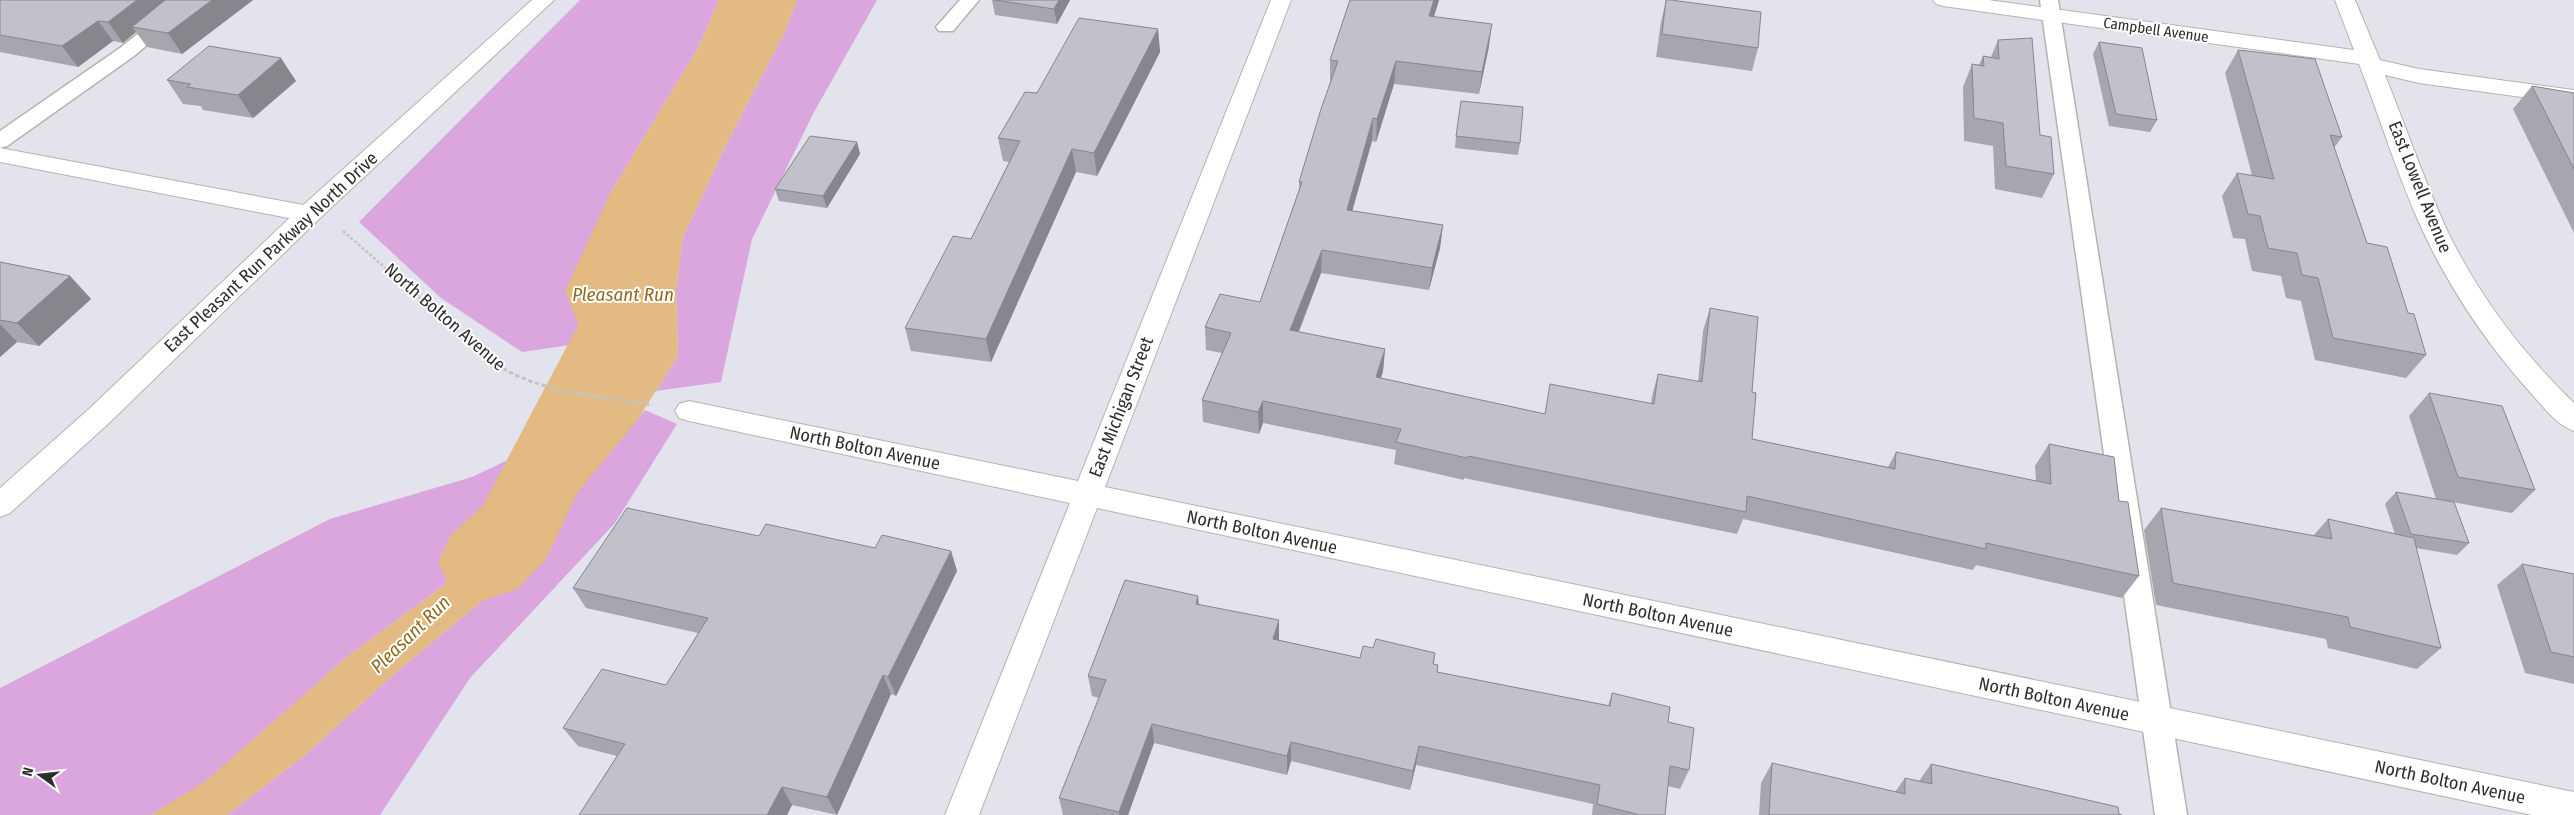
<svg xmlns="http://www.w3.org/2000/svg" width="2574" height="815" viewBox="0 0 2574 815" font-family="'Fira Sans Condensed',sans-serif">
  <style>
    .green { fill: #dba5dd }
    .water { fill: #e2ba82 }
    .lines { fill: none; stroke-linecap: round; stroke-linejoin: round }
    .river { fill: #e2ba82; fill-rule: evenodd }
    .lane-casing { stroke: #b3b5ab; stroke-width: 3 }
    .street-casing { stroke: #b3b5ab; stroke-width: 2 }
    .secondary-casing { stroke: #b3b5ab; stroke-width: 2 }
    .path-far1 { stroke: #c4c4c4; stroke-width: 2.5; stroke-dasharray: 3 2; stroke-linecap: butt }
    .path { stroke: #c4c4c4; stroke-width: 3; stroke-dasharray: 4.5 2.5; stroke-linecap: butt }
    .lane { fill: #fff; fill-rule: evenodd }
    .street { fill: #fff; fill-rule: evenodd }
    .secondary { fill: #fff; fill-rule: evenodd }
    .wall { fill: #a5a6ae }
    .shaded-wall { fill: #86878d }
    .building { fill: #c0c1ca; stroke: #86878d }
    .labels { text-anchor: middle; stroke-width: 4; stroke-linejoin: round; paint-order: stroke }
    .far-street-label { font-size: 15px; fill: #2e2e2e; stroke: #fff }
    .street-label { font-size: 18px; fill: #2e2e2e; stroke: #fff }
    .water-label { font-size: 19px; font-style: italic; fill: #916a1e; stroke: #fff }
  </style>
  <rect width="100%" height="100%" fill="#e2e3ed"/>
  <g class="green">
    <path d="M580,0H719L698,48L611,192L581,330L584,343L522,352L441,298L359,222Z"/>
    <path d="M797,0H877L813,114L752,239L721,382L656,391L678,356L676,289L683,237L723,151L786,29Z"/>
    <path d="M645,410L677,424L615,523L470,678L380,815H227L304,756L394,674L483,600Z"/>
    <path d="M582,425L443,586L347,657L207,781L151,815H0V688L330,519L472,477Z"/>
  </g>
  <path class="water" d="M719,0H797L786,29L723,151L683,237L676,289L678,356L638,419L553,522L483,600L394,674L304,756L227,815H151L207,780L347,657L443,586L582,425L590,367L581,330L565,291L611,192L698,48Z"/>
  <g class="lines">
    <path class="river" d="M639,255L667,263L678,282L546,559L517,589L484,600L451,589L438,562L451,535L482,507L611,263Z"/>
    <g class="lane-casing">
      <g id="lane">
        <path d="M180,0H201L134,56L7,146L0,148V131L120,48Z"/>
        <path d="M960,0H979L953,31H939L936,27Z"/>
        <path d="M2040,0H2058L2187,815H2155Z"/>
      </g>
    </g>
    <g class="street-casing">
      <g id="street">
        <path d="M1271,0H1291L1105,487L2574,792V815H2532L1097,508L979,815H945L1070,503L689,421L679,418L675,411L679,404L689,401L1078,481Z"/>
        <path d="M1933,0H1988L2354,50L2335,0H2355L2380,60L2419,69L2574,90V104L2419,83L2385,75C2405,125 2423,177 2445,226C2476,292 2522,353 2574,403V431C2556,425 2542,405 2529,391C2486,343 2448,286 2421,227C2397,174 2380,118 2359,64L1943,6L1936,4Z"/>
        <path d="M0,148L309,206L318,208L321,214L318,220L309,222L0,162Z"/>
      </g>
    </g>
    <g class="secondary-casing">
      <path id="secondary" d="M532,0H554L318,220L109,423L10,513L0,517V488L89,409L300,208Z"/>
    </g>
    <path class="path-far1" d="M343,231L487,357"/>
    <path class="path" d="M486,356C528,393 598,395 652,405"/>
    <use href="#lane" class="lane"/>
    <use href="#street" class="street"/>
    <use href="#secondary" class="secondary"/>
  </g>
  <g class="wall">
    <path d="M0,0H253L182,54L147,47L136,32L123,43L113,41L78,67L0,52Z"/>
    <path d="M992,0H1070L1057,24L995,15Z"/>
    <path d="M1350,0H1439L1434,17L1489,46L1479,94L1394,84L1376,142L1372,141L1352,211L1443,225L1440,248L1429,290L1321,273L1299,332L1385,349L1383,371L1381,378L1544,414L1651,403L1652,396L1658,374L1698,382L1703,331L1710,308L1752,392V439L1888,467L1896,452L2036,481L2035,466L2049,444L2119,501L2139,576L2122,598L1976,565L1973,570L1743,519L1737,534L1464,478V480L1394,464L1396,450L1263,423L1259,434L1203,422L1202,400L1222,353L1206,350L1205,327L1260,302L1299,190V182L1330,83V60Z"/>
    <path d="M1666,0L1758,48L1752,71L1656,57L1661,22Z"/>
    <path d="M1158,29L1160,52L1097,176L1076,172L991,362L911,351L905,328L971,239L1009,162L1003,161L998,138L1037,93Z"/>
    <path d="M1998,40L2040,135L2054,174L2042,198L1995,189L1993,146L1964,141L1963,87L1972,64L1979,65L1983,56L1991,57Z"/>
    <path d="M2099,42L2157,120L2150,132L2109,126L2093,54Z"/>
    <path d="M2238,50L2342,137L2334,148L2367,243L2408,313L2426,355L2406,378L2315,360L2301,301L2286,298L2281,276L2252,271L2245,239L2233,238L2222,196L2237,173L2252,175L2225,73Z"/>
    <path d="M167,80L296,81L253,118L203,110L201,106L183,104Z"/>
    <path d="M2532,86L2574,93V233L2513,109Z"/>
    <path d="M1456,136L1520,143L1518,155L1455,148Z"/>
    <path d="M857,142L860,154L827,208L779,201L775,189Z"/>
    <path d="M0,262L70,276L91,299L39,346L17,342L0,357Z"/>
    <path d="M2429,393L2535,490L2512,513L2436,499L2409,416Z"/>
    <path d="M2396,492L2469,543L2457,555L2416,548L2441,648L2417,669L2328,648L2326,639L2156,605L2144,530L2161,508L2313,536L2328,519L2395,534L2385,504Z"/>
    <path d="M759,536L875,548L951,551L957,571L896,696L891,694L837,815L792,805L787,815H579L617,756L578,746L563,728L666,685L698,633L586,608L573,588Z"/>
    <path d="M2522,564L2574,574V684L2525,673L2497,585Z"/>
    <path d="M1199,604L1279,640L1360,658L1373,648L1435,653L1434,664L1438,665L1437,672L1608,706L1612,693L1668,722L1689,770L1680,789L1668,786L1665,815H1592L1593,804L1416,765L1410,790L1291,761L1287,775L1154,743L1128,815H1063L1059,798L1099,698L1092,696L1088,676Z"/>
    <path d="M1772,763L1895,792L1905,778L1919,781L1931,764L2122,815H1759L1761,783Z"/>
  </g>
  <g class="shaded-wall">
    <path d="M137,0H177L132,27L136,32L123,43L108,22Z"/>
    <path d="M212,0H253L182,54L168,33Z"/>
    <path d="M1059,0H1070L1057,24L1054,9Z"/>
    <path d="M1434,0H1439L1427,38L1429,16Z"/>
    <path d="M98,21L113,41L78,67L62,46Z"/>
    <path d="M1492,24L1489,46L1479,94L1482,72Z"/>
    <path d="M1158,29L1160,52L1097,176L1094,153Z"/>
    <path d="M281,58L296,81L253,118L238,95Z"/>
    <path d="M1396,61L1394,84L1376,142L1377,119Z"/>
    <path d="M1373,118L1372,141L1346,233L1347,210Z"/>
    <path d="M857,142L860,154L827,208L823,196Z"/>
    <path d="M1072,149L1076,172L991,362L986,339Z"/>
    <path d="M1443,225L1440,248L1429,290L1432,268Z"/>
    <path d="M1322,250L1321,273L1290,353V330Z"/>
    <path d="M70,276L91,299L39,346L17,323Z"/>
    <path d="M0,324L17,342L0,357Z"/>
    <path d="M1385,349L1383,371L1374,400L1376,377Z"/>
    <path d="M1263,401V423L1259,434L1258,412Z"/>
    <path d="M951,551L957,571L896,696L888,677Z"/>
    <path d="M1198,596L1200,616L1196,604Z"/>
    <path d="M1279,620V641L1273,639Z"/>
    <path d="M883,675L891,694L837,815L827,797Z"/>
    <path d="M1152,724L1154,743L1128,815H1119V812Z"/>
    <path d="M1291,742V761L1287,775V756Z"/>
    <path d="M1419,746L1416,765L1410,790L1413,771Z"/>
    <path d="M782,787L792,805L787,815H767Z"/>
  </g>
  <g class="building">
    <path d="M0,0H137L108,22L98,21L62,46L0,35Z"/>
    <path d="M165,0H212L168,33L132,27Z"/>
    <path d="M995,0H1059L1054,9Z"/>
    <path d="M1350,0H1434L1429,16L1492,24L1482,72L1396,61L1377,119L1373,118L1347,210L1443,225L1432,268L1322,250L1290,330L1385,349L1376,377L1545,414L1550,384L1654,404L1658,374L1702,382L1710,308L1758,317L1752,392L1756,393L1752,439L1895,469L1896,452L2051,484L2049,444L2114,457L2119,501L2128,502L2139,576L1986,543V549L1747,496L1746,512L1468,456L1467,458L1396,442L1401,429L1263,401L1258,412L1202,400L1231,333L1205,327L1220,294L1260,302L1302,182H1299L1321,109L1338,61L1330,60Z"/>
    <path d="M1666,0H1671L1761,12L1758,48L1662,34Z"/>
    <path d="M1079,18L1158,29L1094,153L1072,149L986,339L905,328L953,236L971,239L1020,141L998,138L1025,92L1037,93Z"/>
    <path d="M2032,38L2040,135L2051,137L2054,174L2006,166L2003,123L1974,118L1972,64L1984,66L1983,56L1999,59L1998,40Z"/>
    <path d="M2099,42L2142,48L2157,120L2116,114Z"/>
    <path d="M209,46L281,58L238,95L187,87L191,84L167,80Z"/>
    <path d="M2238,50L2315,59L2342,137L2330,135L2367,243L2387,247L2408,313L2414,314L2426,355L2333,338L2318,278L2302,275L2297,253L2268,248L2260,216L2248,214L2237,173L2274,179Z"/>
    <path d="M2532,86L2574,93V169Z"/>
    <path d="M1461,101L1523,107L1520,143L1456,136Z"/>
    <path d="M810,136L857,142L823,196L775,189Z"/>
    <path d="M0,262L70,276L17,323L0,320Z"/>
    <path d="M2429,393L2502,406L2535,490L2458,477Z"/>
    <path d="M2396,492L2454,502L2469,543L2411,534Z"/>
    <path d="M627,508L759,536L766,524L875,548L882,535L951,551L888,677L883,675L827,797L782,787L767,815H579L625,744L563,728L602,669L666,685L708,618L573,588Z"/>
    <path d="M2161,508L2332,539L2328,519L2414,538L2441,648L2350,627L2348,617L2173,583Z"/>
    <path d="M2522,564L2574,574V657L2551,652Z"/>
    <path d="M1125,580L1198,596L1196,604L1279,620L1273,639L1360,658L1363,646L1373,648L1376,639L1435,653L1433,664L1438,665L1437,672L1610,706L1612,693L1670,707L1668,722L1694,728L1689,770L1670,766L1665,815H1640L1597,804L1600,785L1419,746L1413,771L1291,742L1287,756L1152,724L1119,812L1059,798L1106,680L1088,676Z"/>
    <path d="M1772,763L1905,794V778L1932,784L1931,764L2118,807L2119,814L2122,815H1769Z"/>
  </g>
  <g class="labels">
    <g class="far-street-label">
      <text transform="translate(2156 30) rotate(8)" y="5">Campbell Avenue</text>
    </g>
    <g class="street-label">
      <text transform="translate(2420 187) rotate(68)" y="6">East Lowell Avenue</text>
      <text transform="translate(271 252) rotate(-43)" y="6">East Pleasant Run Parkway North Drive</text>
      <text transform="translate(445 317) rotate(41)" y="6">North Bolton Avenue</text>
      <text transform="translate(1121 407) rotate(-69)" y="6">East Michigan Street</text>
      <text transform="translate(865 448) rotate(12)" y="6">North Bolton Avenue</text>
      <text transform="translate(1262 532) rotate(12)" y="6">North Bolton Avenue</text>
      <text transform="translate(1658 615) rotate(12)" y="6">North Bolton Avenue</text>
      <text transform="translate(2054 699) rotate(12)" y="6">North Bolton Avenue</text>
      <text transform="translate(2450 782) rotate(12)" y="6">North Bolton Avenue</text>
    </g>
    <g class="water-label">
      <text x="623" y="301">Pleasant Run</text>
      <text transform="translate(410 634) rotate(-44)" y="7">Pleasant Run</text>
    </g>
  </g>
  <g transform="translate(40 775) rotate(285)" stroke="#ffffff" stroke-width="4" paint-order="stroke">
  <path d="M0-4L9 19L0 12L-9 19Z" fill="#2e2e2e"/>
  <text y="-8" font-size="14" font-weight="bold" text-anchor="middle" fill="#2e2e2e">N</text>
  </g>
</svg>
